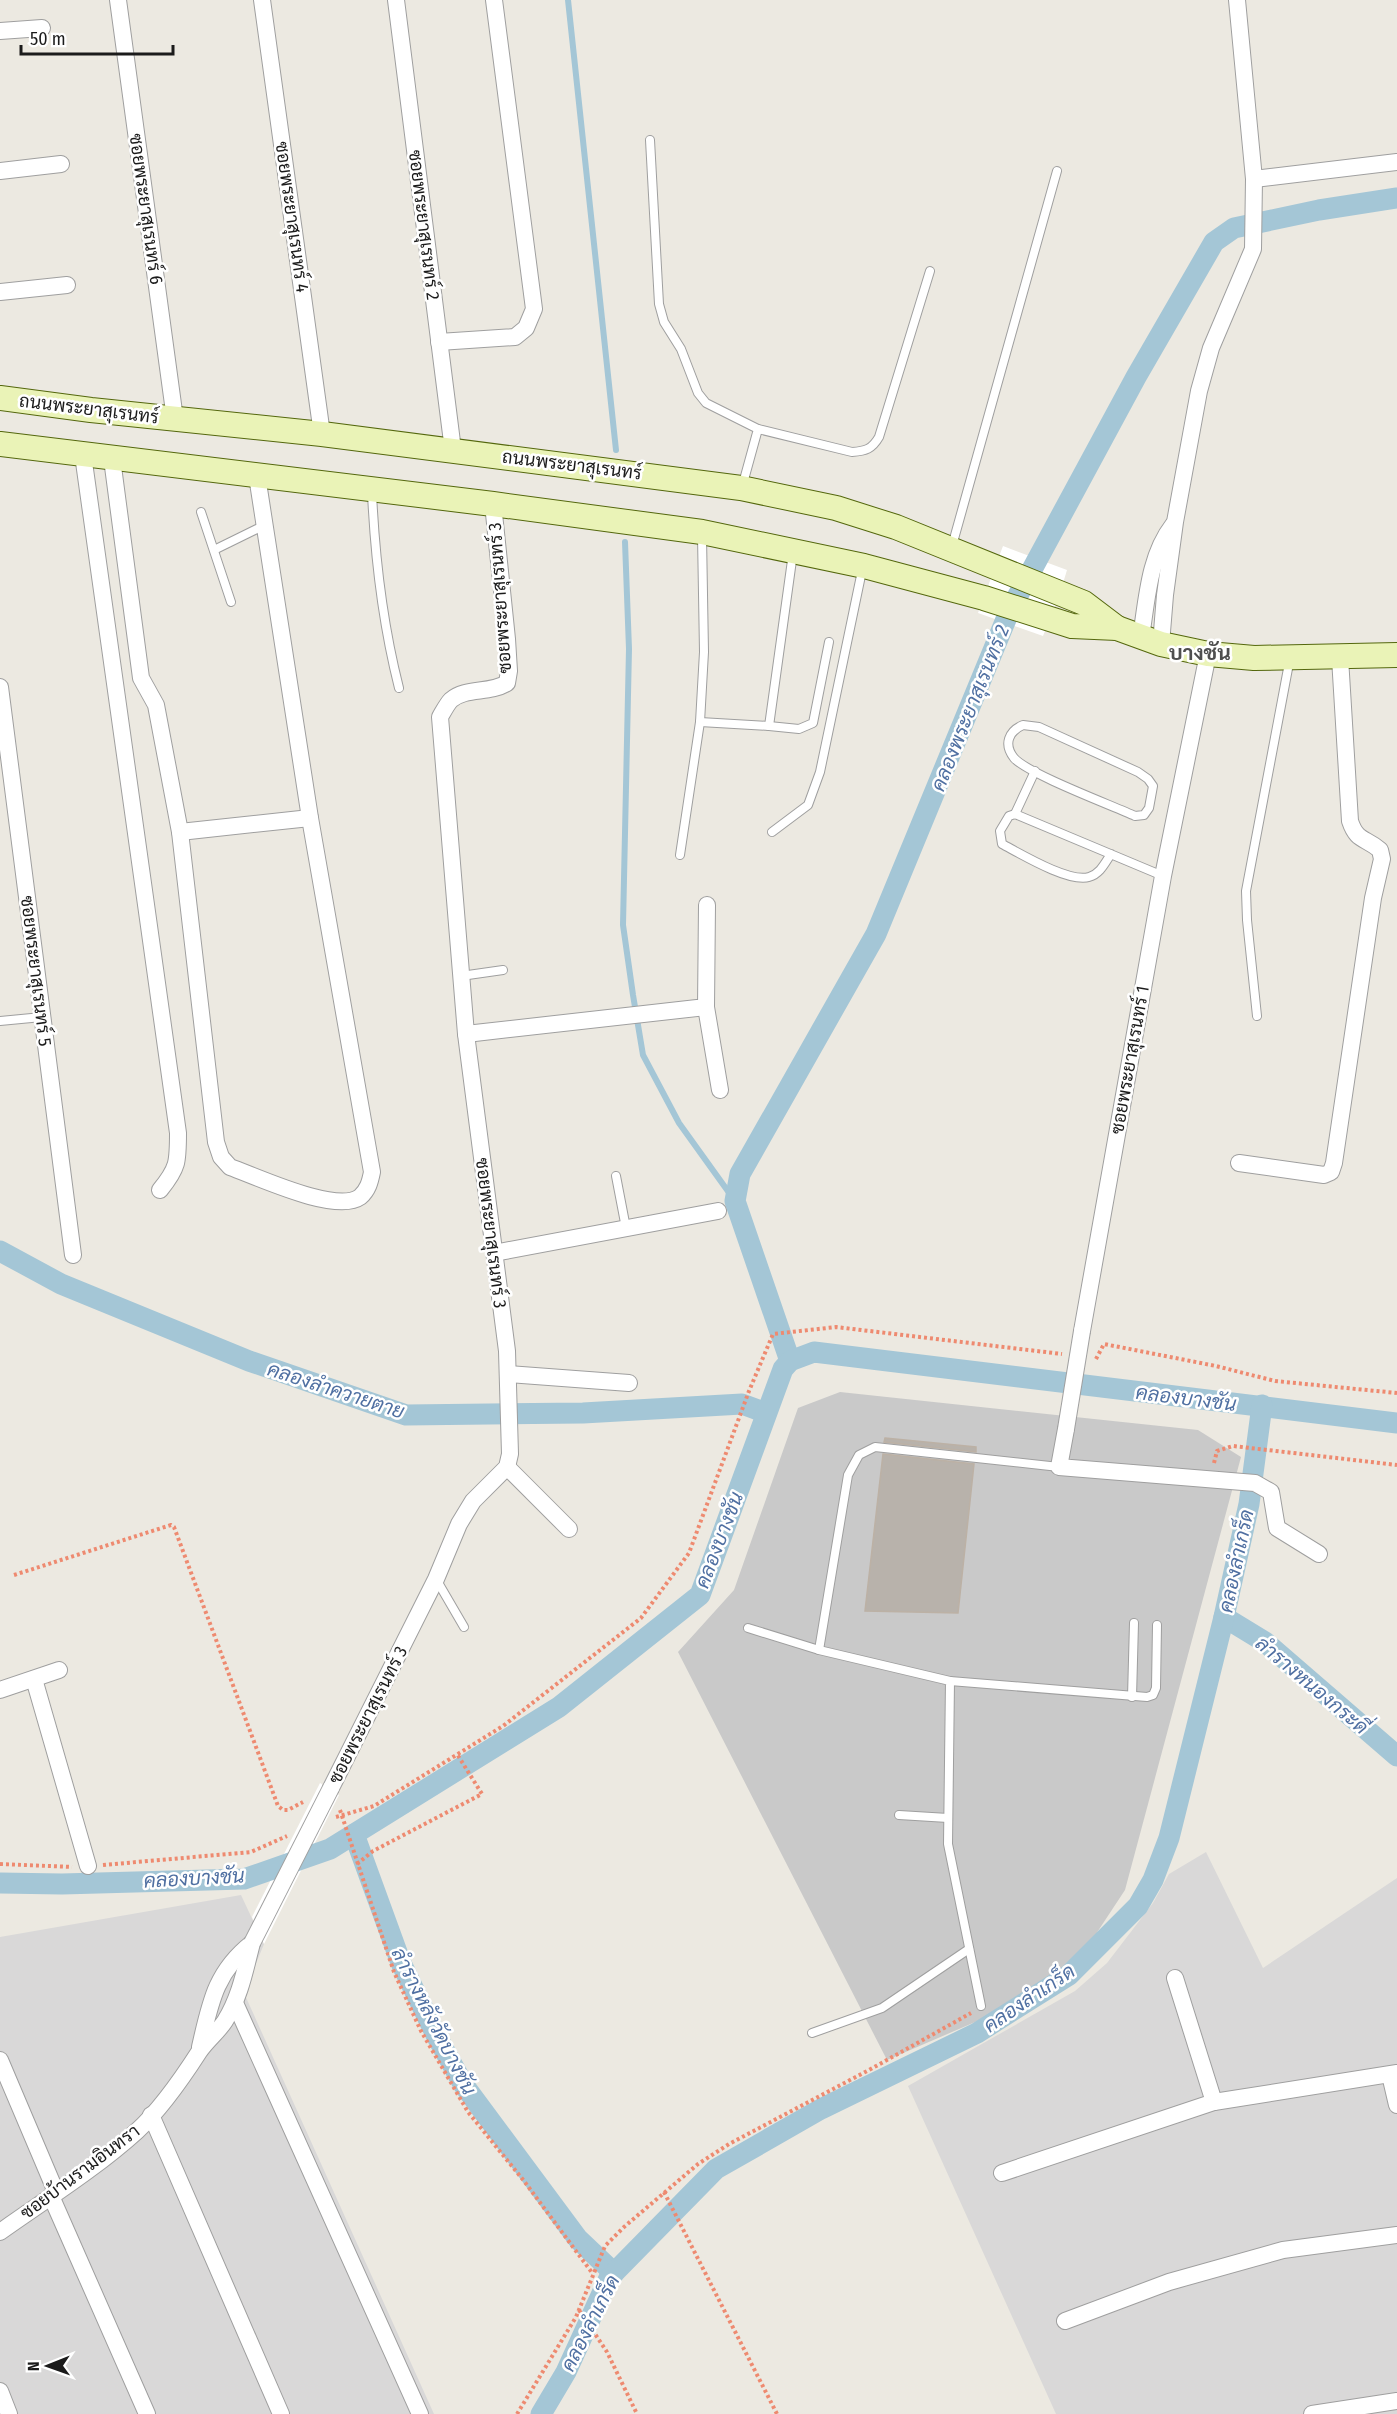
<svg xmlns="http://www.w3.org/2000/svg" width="1397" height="2414" viewBox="0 0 1397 2414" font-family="'Fira Sans Condensed',Sarabun,sans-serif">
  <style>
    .residential { fill: #d9d8d8 }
    .religious { fill: #c9c9c9 }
    .pier { fill: #fff }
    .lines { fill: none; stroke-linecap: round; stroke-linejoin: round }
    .stream { stroke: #a4c6d6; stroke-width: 6 }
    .canal { stroke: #a4c6d6; stroke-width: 21 }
    .building { fill: #b8b2ab; stroke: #bcb1a5; stroke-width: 1.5 }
    .lane-casing { stroke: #9f9f9f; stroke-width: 10 }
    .street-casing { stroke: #9f9f9f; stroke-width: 18 }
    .secondary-casing { stroke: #54670d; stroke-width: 26 }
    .path { stroke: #ee8a70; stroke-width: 4; stroke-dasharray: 3 3; stroke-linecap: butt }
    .lane { stroke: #fff; stroke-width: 8 }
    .street { stroke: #fff; stroke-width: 16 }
    .secondary { stroke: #eaf3b7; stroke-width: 24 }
    .street-bridge-casing { stroke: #9f9f9f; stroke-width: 18; stroke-linecap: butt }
    .path-bridge { stroke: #ee8a70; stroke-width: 4; stroke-dasharray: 3 3; stroke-linecap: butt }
    .street-bridge { stroke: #fff; stroke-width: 16 }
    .labels { text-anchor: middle; stroke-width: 5; stroke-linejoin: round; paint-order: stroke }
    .street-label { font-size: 18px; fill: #1b1b1b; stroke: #fff }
    .water-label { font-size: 20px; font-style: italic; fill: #5070a2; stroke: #fff }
    .quarter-label { font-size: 21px; font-weight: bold; fill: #4e4e4e; stroke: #fff }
  </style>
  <rect width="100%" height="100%" fill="#ece9e1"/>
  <g class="residential">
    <path d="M1206,1852L1263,1968L1397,1878V2414H1056L908,2086L1075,1991L1107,1963L1153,1903L1169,1874Z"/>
    <path d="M241,1895L264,1944L244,1993L434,2414H0V1937Z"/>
  </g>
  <path class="religious" d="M840,1392L1198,1430L1241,1457L1125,1890L1096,1934L1038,1995L887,2060L678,1652L734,1590L798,1408Z"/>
  <g class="pier">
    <path d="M1003,546L1067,570L1060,593L1043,636L978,613Z"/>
    <path d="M320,1783L339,1795L264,1944L252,1917Z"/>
  </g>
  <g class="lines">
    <g class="stream">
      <path d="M568,0L616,450"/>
      <path d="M625,542L629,649L623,925L633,995L643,1055L679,1123L735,1201"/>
    </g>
    <g class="canal">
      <path d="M0,1251L61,1284L249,1361L406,1415L583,1413L742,1404L766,1413"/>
      <path d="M790,1361L735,1201L740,1174L876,934L1009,612L1136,377L1214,242L1234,228L1319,210L1397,198"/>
      <path d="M1224,1617L1265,1642L1397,1756"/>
      <path d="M354,1834L401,1963L437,2037L463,2084L578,2239L614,2273"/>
      <path d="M0,1883L62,1884L244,1879L330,1849L559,1707L700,1595L783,1369L790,1361L814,1352L1397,1423"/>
      <path d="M541,2414L566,2372L609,2278L716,2169L821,2109L977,2033L1069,1975L1138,1906L1153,1880L1169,1838L1224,1617L1249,1504L1262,1405"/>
    </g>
  </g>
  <g class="building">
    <path d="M885,1438L976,1447V1452L884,1442Z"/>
    <path d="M883,1454L974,1464L958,1613L865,1611Z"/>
  </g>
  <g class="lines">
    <g class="lane-casing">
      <g id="lane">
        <path d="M650,140L659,304L664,322L681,349L698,393L706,403L758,429L742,487"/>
        <path d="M758,429L852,452C866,451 872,449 879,437L930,271"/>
        <path d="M372,493C375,558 383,625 399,688"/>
        <path d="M201,512L231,602"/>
        <path d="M952,546L1057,171"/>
        <path d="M214,550L265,525"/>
        <path d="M700,722L769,726L793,553"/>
        <path d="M1023,725L1039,727L1138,772L1148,779L1153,786L1149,808L1144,815L1135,816C1111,805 1028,774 1014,758C1003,744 1009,731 1023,725Z"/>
        <path d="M769,726L799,729L813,723L829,642"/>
        <path d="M1015,814L1035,771"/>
        <path d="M772,832L808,805L820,772L863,566"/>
        <path d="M1111,854C1105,863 1100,874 1089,877C1069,883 1021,854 1002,844L1000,831L1009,816L1015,814L1163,876"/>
        <path d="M680,855L700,722L704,652L702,536"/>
        <path d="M461,976L503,970"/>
        <path d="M1257,1016L1247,920L1246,891L1290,658"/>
        <path d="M0,1021L42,1017"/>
        <path d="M616,1176L626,1228"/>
        <path d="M436,1579L464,1627"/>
        <path d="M748,1628L819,1650L950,1681L948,1844L981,2006"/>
        <path d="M819,1650L848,1475L859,1455L875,1447L1059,1467"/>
        <path d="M950,1681L1147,1697L1153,1695L1156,1688L1157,1625"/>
        <path d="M1132,1697L1134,1623"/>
        <path d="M899,1815L948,1818"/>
        <path d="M812,2033L882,2008L969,1949"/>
      </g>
    </g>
    <g class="street-casing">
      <g id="street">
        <path d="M118,0L175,419"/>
        <path d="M262,0L322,434"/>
        <path d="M396,0L453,450"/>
        <path d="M1237,0L1254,179L1397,162"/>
        <path d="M0,31L42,28"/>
        <path d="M0,171L61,164"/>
        <path d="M0,292L67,285"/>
        <path d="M439,342L515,337L526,328L534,309L494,0"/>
        <path d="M83,455L178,1133C178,1162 178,1168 160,1190"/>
        <path d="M112,459L141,678L156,705L180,832L216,1142L221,1157L230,1167C258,1177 336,1214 360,1197C368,1190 370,1182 372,1172L310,818L257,476"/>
        <path d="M1141,637C1147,599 1149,556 1173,525"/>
        <path d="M1161,644L1165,595L1175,522L1199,391L1211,348L1253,249L1254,179"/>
        <path d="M0,687L73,1255"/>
        <path d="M180,832L310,818"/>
        <path d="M706,1007L720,1090"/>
        <path d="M466,1034L706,1007L707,905"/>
        <path d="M1239,1163L1324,1175L1331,1172L1334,1163L1373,898L1382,859L1380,850C1365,837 1357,842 1350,821L1340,658"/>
        <path d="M494,1253L718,1211"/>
        <path d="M1082,1331L1163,876L1208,654"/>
        <path d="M508,1374L629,1383"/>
        <path d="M1066,1429L1059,1467L1255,1483L1271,1492L1277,1528L1319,1554"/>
        <path d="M507,1467L569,1529"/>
        <path d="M34,1679L88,1866"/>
        <path d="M0,1690L59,1670"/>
        <path d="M331,1788L436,1579L459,1524L473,1501L507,1467L510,1454L507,1351L466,1034L440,717C443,712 447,704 451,700C466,687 489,694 507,683L509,671L507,639L493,504"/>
        <path d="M1175,1978L1214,2102"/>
        <path d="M235,2003L420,2414"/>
        <path d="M200,2047C210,2004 215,1972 252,1943"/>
        <path d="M0,2060L56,2192"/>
        <path d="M1390,2075L1397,2105"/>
        <path d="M151,2115L281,2414"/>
        <path d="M1002,2173L1214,2102L1397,2073"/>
        <path d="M51,2196L147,2414"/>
        <path d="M0,2232C45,2200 95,2169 137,2131C161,2109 181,2080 199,2052C206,2041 218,2032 225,2021C240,1997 245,1970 252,1943"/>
        <path d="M1065,2321L1169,2282L1283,2250L1397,2235"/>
        <path d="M0,2391L9,2414"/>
        <path d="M1312,2414L1397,2401"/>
      </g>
    </g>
    <g class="secondary-casing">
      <g id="secondary">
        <path d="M0,398L91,410L322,434L741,488L836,508L896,527L1084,603L1117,628"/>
        <path d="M0,444L493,504L702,532L864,566L984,598L1072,626L1117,628L1161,644L1208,654L1254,658L1397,655"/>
      </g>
    </g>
    <g class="path">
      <path d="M1096,1359L1104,1344L1216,1366L1275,1381L1397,1393"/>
      <path d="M1214,1463L1217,1451L1233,1446L1397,1465"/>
      <path d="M14,1575L171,1525L174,1527L278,1806L283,1810H288L303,1802"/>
      <path d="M336,1817L374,1806L503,1726L641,1618L689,1553L749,1391L773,1334L836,1327L1062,1354"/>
      <path d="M0,1864L72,1867"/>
      <path d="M357,1864L373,1851L482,1794L457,1754"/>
      <path d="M103,1865L251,1852L287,1836"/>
      <path d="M664,2192L777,2414"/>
      <path d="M579,2310L607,2352L637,2414"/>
      <path d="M517,2414L576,2317L605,2246L624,2227L698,2164L729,2144L869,2070L971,2013"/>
    </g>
    <use href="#lane" class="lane"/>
    <use href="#street" class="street"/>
    <use href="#secondary" class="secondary"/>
    <g class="street-bridge-casing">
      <g id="street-bridge">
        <path d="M1066,1429L1082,1331"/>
        <path d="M252,1943L331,1788"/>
      </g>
    </g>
    <path class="path-bridge" d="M340,1810L394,1972L421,2031L468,2112L524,2181L593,2274"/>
    <use href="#street-bridge" class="street-bridge"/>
  </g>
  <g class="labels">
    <g class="street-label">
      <text transform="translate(146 209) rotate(82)" y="6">ซอยพระยาสุเรนทร์ 6</text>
      <text transform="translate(292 217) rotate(82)" y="6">ซอยพระยาสุเรนทร์ 4</text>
      <text transform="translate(424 225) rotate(83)" y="6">ซอยพระยาสุเรนทร์ 2</text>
      <text transform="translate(89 409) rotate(7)" y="6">ถนนพระยาสุเรนทร์</text>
      <text transform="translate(572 465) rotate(7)" y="6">ถนนพระยาสุเรนทร์</text>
      <text transform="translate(500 598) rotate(-94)" y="6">ซอยพระยาสุเรนทร์ 3</text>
      <text transform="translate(36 971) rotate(83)" y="6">ซอยพระยาสุเรนทร์ 5</text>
      <text transform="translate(1130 1060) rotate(-80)" y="6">ซอยพระยาสุเรนทร์ 1</text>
      <text transform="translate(491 1233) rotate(83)" y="6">ซอยพระยาสุเรนทร์ 3</text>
      <text transform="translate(368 1715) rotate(-63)" y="6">ซอยพระยาสุเรนทร์ 3</text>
      <text transform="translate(80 2172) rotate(-37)" y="6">ซอยบ้านรามอินทรา</text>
    </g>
    <g class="water-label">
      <text transform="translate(970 708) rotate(-68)" y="7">คลองพระยาสุเรนทร์ 2</text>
      <text transform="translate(336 1390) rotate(18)" y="7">คลองลำควายตาย</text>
      <text transform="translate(1186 1398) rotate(7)" y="7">คลองบางชัน</text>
      <text transform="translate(719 1540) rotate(-69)" y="7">คลองบางชัน</text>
      <text transform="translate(1236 1561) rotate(-78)" y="7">คลองลำเกร็ด</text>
      <text transform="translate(1312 1685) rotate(40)" y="7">ลำรางหนองกระดี่</text>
      <text transform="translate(194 1878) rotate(-3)" y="7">คลองบางชัน</text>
      <text transform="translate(1029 1998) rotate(-34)" y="7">คลองลำเกร็ด</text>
      <text transform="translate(434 2021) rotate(63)" y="7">ลำรางหลังวัดบางชัน</text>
      <text transform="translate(590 2323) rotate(-63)" y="7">คลองลำเกร็ด</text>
    </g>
    <g class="quarter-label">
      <text x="1200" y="660">บางชัน</text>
    </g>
  </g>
  <g transform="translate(48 2366) rotate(269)" stroke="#ffffff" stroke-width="4.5" paint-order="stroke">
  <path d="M0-4.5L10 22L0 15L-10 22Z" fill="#1b1b1b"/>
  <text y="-9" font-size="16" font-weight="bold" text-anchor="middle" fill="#1b1b1b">N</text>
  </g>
  <path d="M21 45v9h152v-9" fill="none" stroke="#1b1b1b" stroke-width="3"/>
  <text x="30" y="45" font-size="18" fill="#1b1b1b" stroke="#ffffff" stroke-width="4.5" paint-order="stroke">50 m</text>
</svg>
